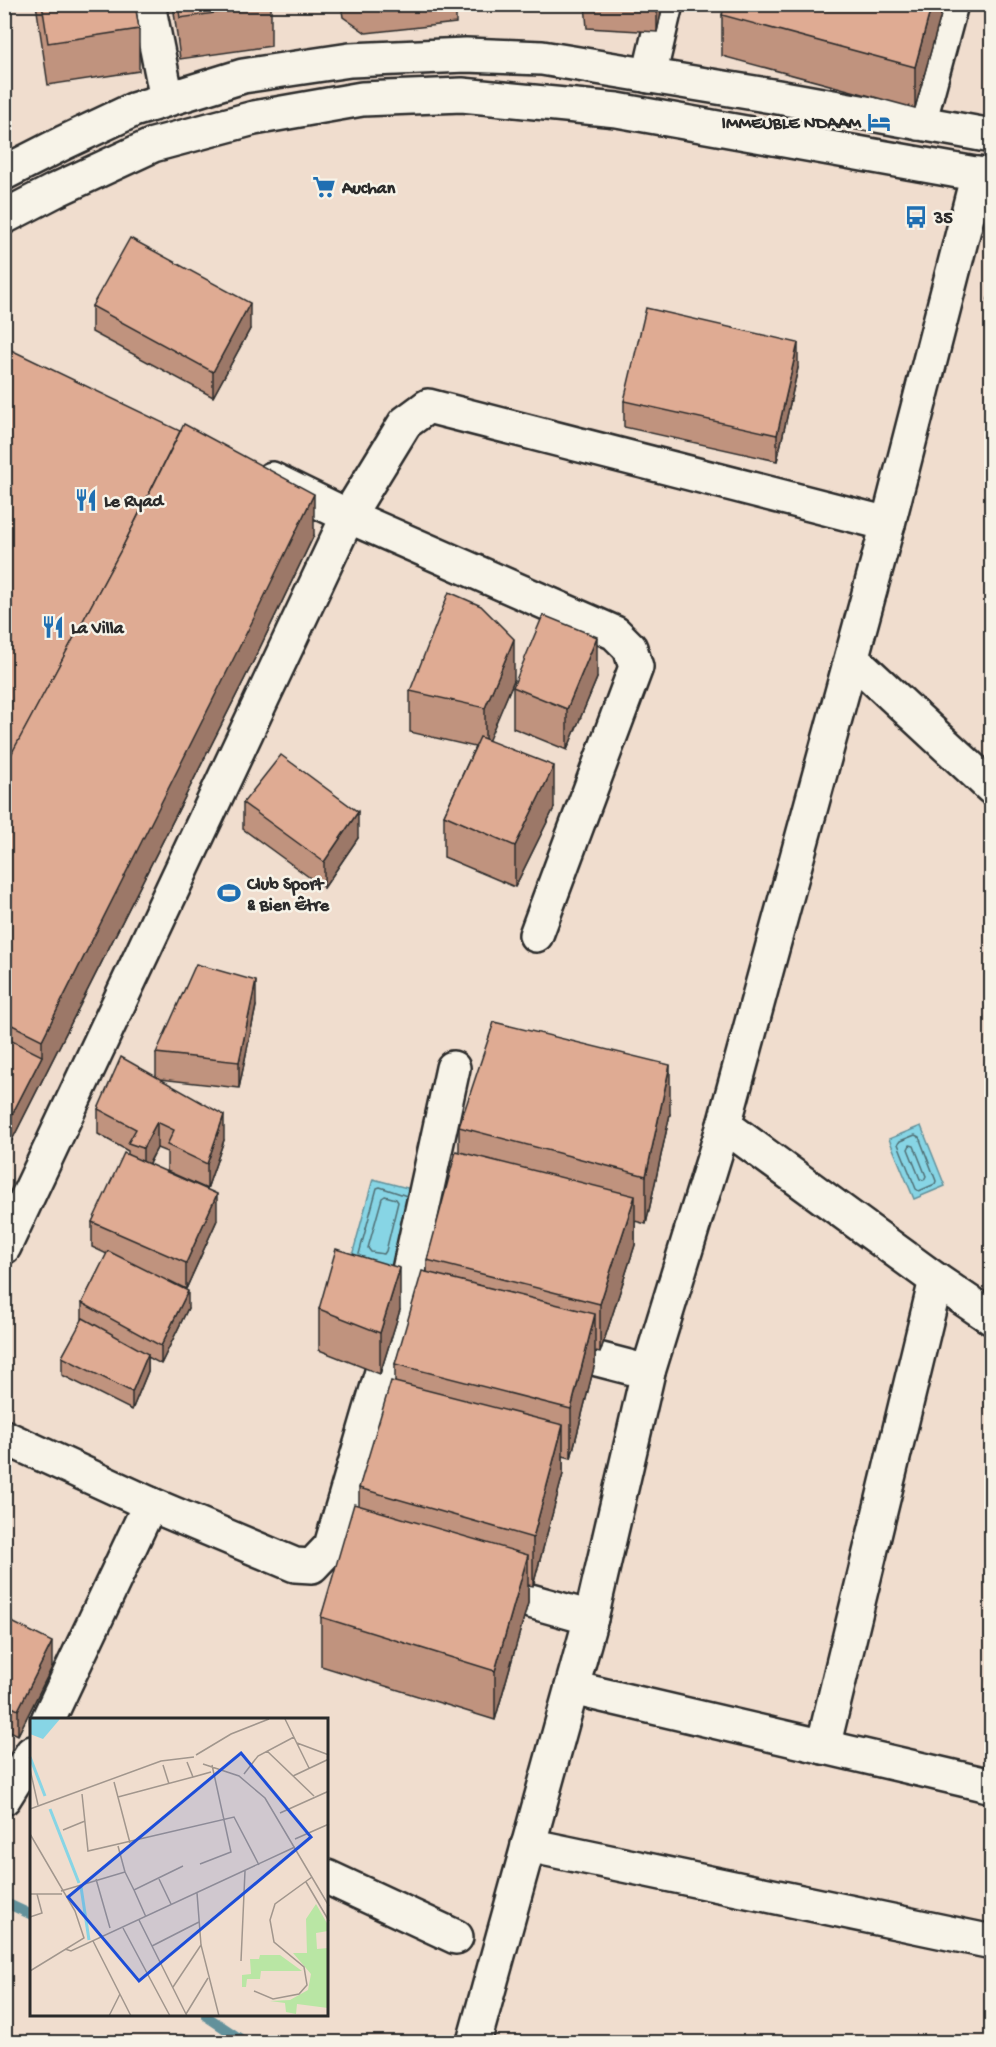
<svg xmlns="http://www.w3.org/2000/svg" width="996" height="2047" viewBox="0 0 996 2047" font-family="'Gochi Hand',sans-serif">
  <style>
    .water { fill: #87d5e5; stroke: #62919b; stroke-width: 1.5 }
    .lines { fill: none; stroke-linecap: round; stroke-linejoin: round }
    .shore { stroke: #506f75; stroke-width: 1.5 }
    .stream { stroke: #62919b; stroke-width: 10 }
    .minor-casing { stroke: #2b2b2b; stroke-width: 38 }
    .highway-casing { stroke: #2b2b2b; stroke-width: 38 }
    .minor { stroke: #f7f3e8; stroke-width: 33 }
    .highway { stroke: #f7f3e8; stroke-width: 33 }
    .wall { fill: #c0937e; stroke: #2b2b2b; stroke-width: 1.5 }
    .shaded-wall { fill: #9c7867; stroke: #2b2b2b; stroke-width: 1.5 }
    .building { fill: #dfab93; stroke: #2b2b2b; stroke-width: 1.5 }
    .labels { text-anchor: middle; stroke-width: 5; stroke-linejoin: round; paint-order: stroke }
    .poi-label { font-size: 18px; font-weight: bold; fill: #2b2b2b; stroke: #f7f3e8; text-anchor: start }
    .inset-river { fill: none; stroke: #87d5e5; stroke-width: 3 }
    .inset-road { fill: none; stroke: #a1968d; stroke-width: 1.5 }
    .view { fill: #1d4ed8; fill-opacity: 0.15; stroke: #1d4ed8; stroke-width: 3 }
    .inset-edge { fill: none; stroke: #2b2b2b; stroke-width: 3 }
  </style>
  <rect width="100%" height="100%" fill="#f0ddce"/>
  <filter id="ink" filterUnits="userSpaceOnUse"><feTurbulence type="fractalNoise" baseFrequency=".0167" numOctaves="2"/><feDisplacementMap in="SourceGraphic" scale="12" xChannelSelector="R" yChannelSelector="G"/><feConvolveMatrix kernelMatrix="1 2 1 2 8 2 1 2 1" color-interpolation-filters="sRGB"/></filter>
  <g filter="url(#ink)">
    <g class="water">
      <path d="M921,1126L945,1186L914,1199L889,1139Z"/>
      <path d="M373,1179L415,1190L396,1269L350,1263Z"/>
    </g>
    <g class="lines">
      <g class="shore">
        <path d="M915,1135L919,1137L936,1181L935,1184L919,1191L916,1189L898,1144L900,1141Z"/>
        <path d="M910,1145L914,1146L926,1176L924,1180L920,1179L908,1149Z"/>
        <path d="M385,1196L396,1199L398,1202L386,1251L384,1254L371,1252L368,1248L382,1198Z"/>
        <path d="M359,1254L377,1188L380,1187L407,1196"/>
      </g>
      <g class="stream">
        <path d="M4,1902L32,1915"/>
        <path d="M206,2016L245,2042"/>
      </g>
      <g class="minor-casing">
        <g id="minor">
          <path d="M148,4L167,99"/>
          <path d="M649,76L666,4"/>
          <path d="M919,123L951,4"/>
          <path d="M272,479L348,516L615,633L630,648L636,667L536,935"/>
          <path d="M852,658L992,788"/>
          <path d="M724,1125L936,1280L992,1318"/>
          <path d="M4,1247L348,516L405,423L428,406L888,524"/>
          <path d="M551,1347L648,1372"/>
          <path d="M4,1437L150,1504L48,1720"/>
          <path d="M150,1504L295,1565L312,1566L331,1546L401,1307L453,1068"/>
          <path d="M484,1588L591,1618"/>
          <path d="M572,1688L992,1786"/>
          <path d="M823,1747L936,1280"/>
          <path d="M4,1798L32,1753"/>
          <path d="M528,1845L992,1942"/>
          <path d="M327,1877L456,1937"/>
          <path d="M474,2042L591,1618L648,1372L724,1125L888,524L978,174"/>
        </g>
      </g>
      <g class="highway-casing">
        <g id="highway">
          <path d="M4,173L63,143L133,110L243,76L350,60L466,55L542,58L778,97L992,136"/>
          <path d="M4,217L56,190L153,145L254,118L362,99L462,95L617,110L992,177"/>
        </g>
      </g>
      <use href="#minor" class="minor"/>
      <use href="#highway" class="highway"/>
    </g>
    <g class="wall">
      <path d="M36,4H135L139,29V71L48,85Z"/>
      <path d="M173,4H271V46L180,59Z"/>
      <path d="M341,4H456V23L366,33L343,17Z"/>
      <path d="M585,4H663L657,32L587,28Z"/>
      <path d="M725,4H944L915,108L722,56V15Z"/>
      <path d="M992,290V326L988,325V299Z"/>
      <path d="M92,306L250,329L213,397L92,332Z"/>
      <path d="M4,350L314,535L254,660L4,1156Z"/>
      <path d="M798,368L777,461L624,427V401Z"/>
      <path d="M597,678L567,750L513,728V687Z"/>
      <path d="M514,680L488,740L554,808L515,887L444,857V815L475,747L410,732V691Z"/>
      <path d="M243,803L358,838L324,888L243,829Z"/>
      <path d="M256,1006L239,1088L160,1079L224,1140L207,1189L167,1171V1152L157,1148L149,1164L217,1220L186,1289L170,1281L188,1308L161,1364L148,1357V1371L132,1410L62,1375V1357L82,1321V1303L107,1254L92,1247V1222L128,1155V1151L98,1134V1109L156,1077V1053Z"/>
      <path d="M670,1114L646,1224L635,1221V1245L600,1353L595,1352V1363L571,1458L563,1456V1474L533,1586L528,1585V1603L495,1720L321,1666V1617L359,1506V1488L395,1382V1364L427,1273V1260L459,1152V1127Z"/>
      <path d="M319,1309L400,1310L380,1374L319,1350Z"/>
      <path d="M4,1618L52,1667L18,1735L4,1728Z"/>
    </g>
    <g class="shaded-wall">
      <path d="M657,4H663L657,32Z"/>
      <path d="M932,4H944L915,108V67Z"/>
      <path d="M250,303V329L213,397V372Z"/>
      <path d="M798,343V368L777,461V435Z"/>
      <path d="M314,494V535L254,660L4,1156V1130L42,1056V1040Z"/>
      <path d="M597,637V678L567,750V709Z"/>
      <path d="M514,639V680L485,749V708Z"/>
      <path d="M554,766V808L515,887V846Z"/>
      <path d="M358,812V838L324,888V862Z"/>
      <path d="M256,981V1006L239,1088V1062Z"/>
      <path d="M670,1065V1114L646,1224V1176Z"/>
      <path d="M224,1115V1140L207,1189V1164Z"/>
      <path d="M157,1122V1148L143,1174V1148Z"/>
      <path d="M217,1194V1220L186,1289V1263Z"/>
      <path d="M635,1196V1245L600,1353V1304Z"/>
      <path d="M400,1268V1310L380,1374V1333Z"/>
      <path d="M188,1291V1308L161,1364V1346Z"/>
      <path d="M595,1314V1363L571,1458V1409Z"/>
      <path d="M148,1354V1371L132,1410V1392Z"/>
      <path d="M563,1425V1474L533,1586V1538Z"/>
      <path d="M528,1555V1603L495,1720V1671Z"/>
      <path d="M52,1642V1667L18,1735V1710Z"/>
    </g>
    <g class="building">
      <path d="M42,4H135L139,29L48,43Z"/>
      <path d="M178,4H271V5L180,18Z"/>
      <path d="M725,4H932L915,67L722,15Z"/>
      <path d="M130,238L250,303L213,372L92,306Z"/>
      <path d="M992,290V300L988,299Z"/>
      <path d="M646,308L798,343L777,435L624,401Z"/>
      <path d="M9,349L180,431L121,550L10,757L4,754V350Z"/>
      <path d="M184,424L314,494L254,618L42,1040L4,1021V769L14,749L121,550Z"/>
      <path d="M449,592L481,606L514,639L485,708L410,691Z"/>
      <path d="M543,615L597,637L567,709L513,687Z"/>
      <path d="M480,737L554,766L515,846L444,815Z"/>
      <path d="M281,755L358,812L324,862L243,803Z"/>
      <path d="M196,964L256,981L239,1062L156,1053Z"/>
      <path d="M494,1022L670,1065L646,1176L459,1127Z"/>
      <path d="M4,1037L42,1056L4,1130Z"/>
      <path d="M121,1057L224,1115L207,1164L167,1145L174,1130L157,1122L143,1148L128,1143L136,1129L98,1109Z"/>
      <path d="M456,1151L635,1196L600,1304L427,1260Z"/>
      <path d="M124,1153L217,1194L186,1263L92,1222Z"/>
      <path d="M336,1249L400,1268L380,1333L319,1309Z"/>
      <path d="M108,1251L188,1291L161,1346L82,1303Z"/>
      <path d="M422,1271L595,1314L571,1409L395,1364Z"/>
      <path d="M83,1318L148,1354L132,1392L62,1357Z"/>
      <path d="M391,1381L563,1425L533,1538L359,1488Z"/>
      <path d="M354,1504L528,1555L495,1671L321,1617Z"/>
      <path d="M4,1618L52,1642L18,1710L4,1703Z"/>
    </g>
  </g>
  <defs>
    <g id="hotel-bare" transform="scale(1.8)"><path d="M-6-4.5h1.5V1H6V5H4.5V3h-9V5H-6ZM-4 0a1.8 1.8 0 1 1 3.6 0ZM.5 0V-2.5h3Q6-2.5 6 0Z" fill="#1f6fb2" stroke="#f7f3e8" stroke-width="2.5" paint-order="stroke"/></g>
    <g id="supermarket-bare" transform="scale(1.8)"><path d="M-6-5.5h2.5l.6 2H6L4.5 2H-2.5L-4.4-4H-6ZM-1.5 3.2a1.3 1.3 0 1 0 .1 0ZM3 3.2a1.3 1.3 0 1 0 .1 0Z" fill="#1f6fb2" stroke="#f7f3e8" stroke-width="2.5" paint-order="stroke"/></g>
    <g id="bus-bare" transform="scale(1.8)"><path d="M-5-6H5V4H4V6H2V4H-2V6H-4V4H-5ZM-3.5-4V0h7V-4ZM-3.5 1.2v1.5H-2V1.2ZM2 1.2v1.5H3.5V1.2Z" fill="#1f6fb2" stroke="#f7f3e8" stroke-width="2.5" paint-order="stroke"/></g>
    <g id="restaurant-bare" transform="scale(1.8)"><path d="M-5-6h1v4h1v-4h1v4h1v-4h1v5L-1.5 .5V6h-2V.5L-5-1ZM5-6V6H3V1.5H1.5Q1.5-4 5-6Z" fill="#1f6fb2" stroke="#f7f3e8" stroke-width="2.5" paint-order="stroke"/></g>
    <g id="stadium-bare" transform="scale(1.8)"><path d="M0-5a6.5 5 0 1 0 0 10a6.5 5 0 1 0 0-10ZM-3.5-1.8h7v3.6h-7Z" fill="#1f6fb2" stroke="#f7f3e8" stroke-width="2.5" paint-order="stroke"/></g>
  </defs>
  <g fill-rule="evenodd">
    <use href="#hotel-bare" x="879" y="122"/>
    <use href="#supermarket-bare" x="324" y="187"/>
    <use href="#bus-bare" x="916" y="217"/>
    <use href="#restaurant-bare" x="86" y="500"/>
    <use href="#restaurant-bare" x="53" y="627"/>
    <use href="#stadium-bare" x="229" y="893"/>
  </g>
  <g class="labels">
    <g class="poi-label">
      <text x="861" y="128" text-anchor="end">IMMEUBLE NDAAM</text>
      <text x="342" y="193">Auchan</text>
      <text x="934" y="223">35</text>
      <text x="104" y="506">Le Ryad</text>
      <text x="71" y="633">La Villa</text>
      <text x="247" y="889">Club Sport<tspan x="247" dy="21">&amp; Bien Être</tspan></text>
    </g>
  </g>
  <g transform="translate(30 1718)">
    <rect width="298" height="298" fill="#f0ddce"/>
    <path d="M286,186L298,207V213L286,215L287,231L298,230V290L267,286L266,296L256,294L255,285L240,283L260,282L278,272L281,256L263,235H277L276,201ZM230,237H250L272,253H231L230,261H217L216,269H212V257L221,256L220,241H229Z" fill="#b9e6a4"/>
    <path d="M0,1H30L13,21L0,16Z" fill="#87d5e5"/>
    <path class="inset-river" d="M0,39L15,78M20,91L49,165M51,169L59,222"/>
    <path class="inset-road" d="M255,1L279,50M267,25L299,37M237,33L284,78M166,37L201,16L239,1M157,44L163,59L181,54M173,46L209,58L235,80L299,188M133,47L139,66M0,51L8,87M214,56L228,38L264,19M263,58L299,41M84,64L100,125M52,76L58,133L204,99L229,147M88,79L163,59M0,91L131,43L164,39M250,95L299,73M33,112L55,103M0,116L45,193L54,220L0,253M265,121L299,106M170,146L201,134L182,47M95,154L104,172L153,148M66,161L80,210M129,161L141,186M276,164L299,203M104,172L116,199M31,173L95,154L88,128M167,175L171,227L189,298M0,176H32M0,199L12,195L7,176M109,202L157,298M93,210L140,298M63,223L101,298M122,228L169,204M35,231L41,233L265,129M211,243L215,153M143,269L171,227M224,273L243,281L269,276L277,267L274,249L244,224L240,202L245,186L282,159M156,296L178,260M79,298L90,276"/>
    <path class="view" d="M211,35L281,119L109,263L38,179Z"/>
    <rect width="298" height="298" class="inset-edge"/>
  </g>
  <rect width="996" height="2047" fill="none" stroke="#f7f3e8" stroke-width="24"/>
  <rect x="12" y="12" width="972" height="2023" fill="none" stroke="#2b2b2b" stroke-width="2" filter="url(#ink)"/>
</svg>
